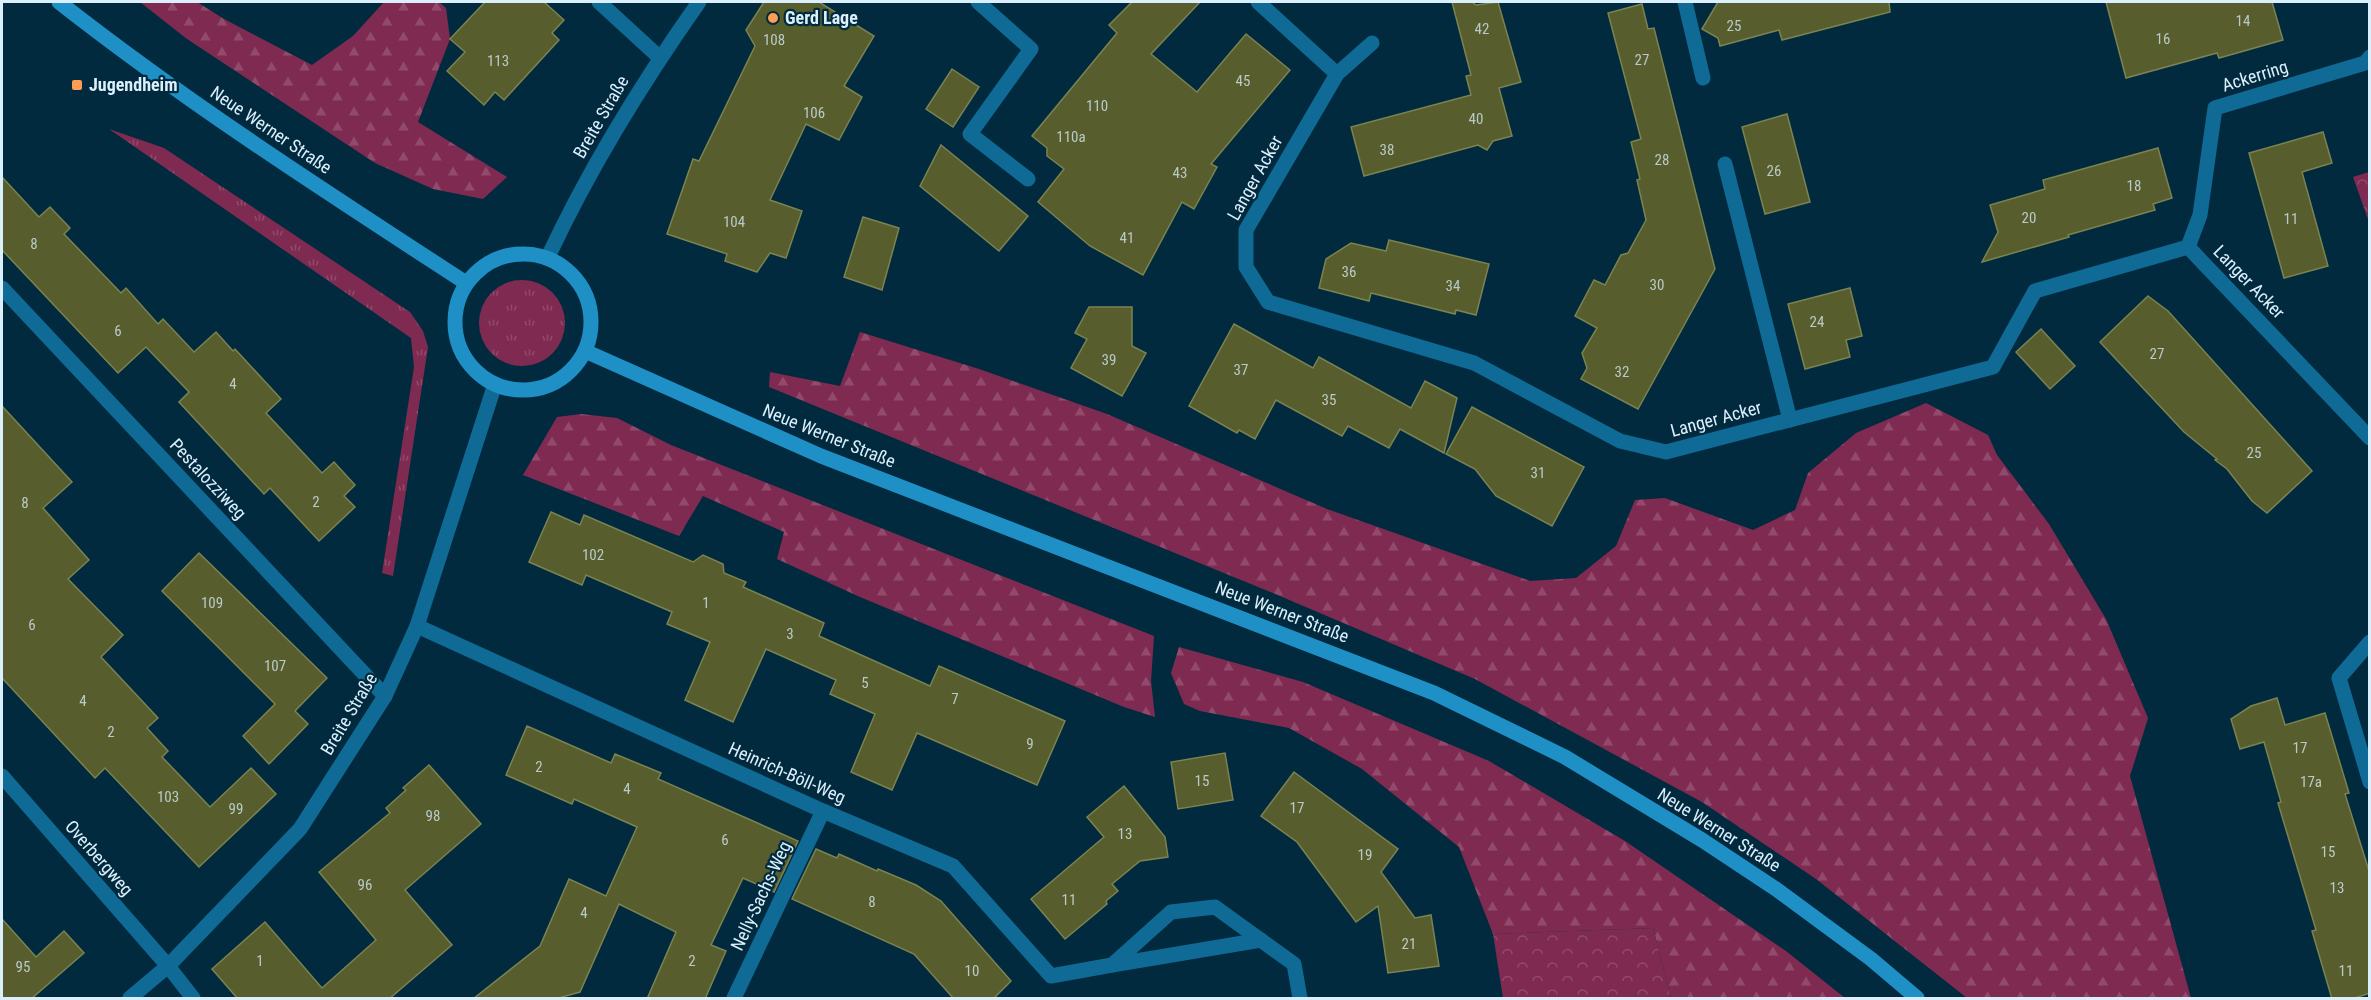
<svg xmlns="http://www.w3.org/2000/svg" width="2371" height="1000" viewBox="0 0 2371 1000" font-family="'Roboto Condensed',sans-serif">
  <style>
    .grass { fill: url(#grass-tufts) }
    .forest { fill: url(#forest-firs) }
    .park { fill: url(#park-crowns) }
    .building { fill: #575d2d; stroke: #7b8351; stroke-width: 1.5 }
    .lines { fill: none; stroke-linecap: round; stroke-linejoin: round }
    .service { stroke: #0f6b96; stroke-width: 15 }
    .minor { stroke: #0f6b96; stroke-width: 15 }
    .secondary { stroke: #1f90c6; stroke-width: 15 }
    .poi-dot { fill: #fc9d54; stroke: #012a3e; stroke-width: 2 }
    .labels { text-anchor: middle; stroke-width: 4.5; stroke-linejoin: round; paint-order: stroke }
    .number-label { font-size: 15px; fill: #bacac8 }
    .poi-label { font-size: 18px; font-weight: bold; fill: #dbeffc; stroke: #012a3e; text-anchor: start }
    .street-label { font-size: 18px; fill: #dbeffc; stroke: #012a3e }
  </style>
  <defs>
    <pattern id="grass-tufts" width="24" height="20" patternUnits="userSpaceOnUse" patternTransform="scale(1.5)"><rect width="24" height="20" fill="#7f2b51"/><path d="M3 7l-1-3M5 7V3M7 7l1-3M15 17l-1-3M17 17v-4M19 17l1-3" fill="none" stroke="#914a6b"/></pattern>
    <pattern id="forest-firs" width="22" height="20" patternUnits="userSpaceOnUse" patternTransform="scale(1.5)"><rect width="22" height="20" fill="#7f2b51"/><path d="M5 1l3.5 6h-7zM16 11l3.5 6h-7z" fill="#914a6b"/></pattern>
    <pattern id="park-crowns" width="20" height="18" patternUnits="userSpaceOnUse" patternTransform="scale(1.5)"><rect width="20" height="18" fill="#7f2b51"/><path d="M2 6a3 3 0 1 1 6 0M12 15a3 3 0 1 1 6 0" fill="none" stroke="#914a6b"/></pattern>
  </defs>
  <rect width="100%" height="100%" fill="#012a3e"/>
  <g class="grass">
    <path d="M109,129L164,148L410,312L423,331L428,347L393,576L382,573L414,367L411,338Z"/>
    <circle cx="522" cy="323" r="43"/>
  </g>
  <g class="forest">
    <path d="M140,2H197L224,19L312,65L353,36L384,2H439L446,8L450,39L418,122L507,177L483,199L433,189L375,163L187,39Z"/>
    <path d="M860,332L979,369L1107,414L1327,509L1530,581L1576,578L1616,546L1635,500L1665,498L1753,530L1795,510L1808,473L1856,433L1926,403L1988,435L1997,455L2049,524L2106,619L2148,718L2130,776L2191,998H1967L1816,879L1702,802L1475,679L1268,591L769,387L770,372L840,386Z"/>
    <path d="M581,414L617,418L671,445L1154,636L1151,681L1155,717L1124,707L860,597L777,559L784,532L703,496L679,536L523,475L557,417Z"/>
    <path d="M1179,647L1303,682L1489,761L1625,841L1786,951L1845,998H1671L1653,928L1493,934L1459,847L1362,769L1289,728L1200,711L1184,704L1171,673Z"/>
  </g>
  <g class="park">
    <path d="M2369,172H2370L2369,222L2353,177Z"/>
    <path d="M1653,928L1671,998H1503L1493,934Z"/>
  </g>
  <g class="building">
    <path d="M485,2H544L564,20L552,33L559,40L504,100L495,92L484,105L447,71L465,52L450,39Z"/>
    <path d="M764,2H819L874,36L844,86L862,97L839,140L806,124L770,200L802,211L786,258L770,253L757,272L725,261L727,254L667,234L693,159L699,161L755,46L746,30Z"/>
    <path d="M1132,2H1200L1151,54L1197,92L1246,34L1290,70L1211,164L1217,167L1194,209L1182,202L1143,275L1090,246L1038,202L1064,169L1047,156V148L1032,136L1117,33L1109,25Z"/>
    <path d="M1452,2H1472L1476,5L1498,2L1521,82L1499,88L1512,136L1493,141L1487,150L1478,145L1364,176L1351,127L1471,95L1466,76L1471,75Z"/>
    <path d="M1718,2H1889L1890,12L1782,40L1779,30L1720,46L1718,38L1702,29Z"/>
    <path d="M2106,2H2272L2283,40L2219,58L2217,53L2126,78Z"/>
    <path d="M1642,4L1648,29L1654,28L1715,269L1638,409L1581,379L1587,368L1582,353L1597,328L1575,316L1594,280L1605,285L1621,255L1628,253L1646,220L1637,180L1640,179L1631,142L1641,139L1608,13Z"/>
    <path d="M952,69L979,87L953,127L926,109Z"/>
    <path d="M1787,114L1810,202L1765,214L1742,127Z"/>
    <path d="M2323,132L2332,163L2302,172L2328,266L2284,278L2249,153Z"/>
    <path d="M941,145L1028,216L999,251L920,186Z"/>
    <path d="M2158,148L2172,198L2153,204L2155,210L2068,235L2069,237L1982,262L1998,232L1990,205L2045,189L2043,180Z"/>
    <path d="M2,177L39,217L50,207L70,228L64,234L121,293L126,288L158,324L163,319L194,352L216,332L233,351L235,349L281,399L266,413L322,473L334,462L355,485L344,496L355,507L319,541L270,488L264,494L179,402L189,392L146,347L118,373L2,250Z"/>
    <path d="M863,217L899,228L882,290L844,277Z"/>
    <path d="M1389,240L1489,264L1476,315L1456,310L1455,314L1371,293L1369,301L1319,288L1326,259L1351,243L1386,251Z"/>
    <path d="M1850,288L1862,336L1846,340L1850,357L1805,369L1788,304Z"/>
    <path d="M2148,296L2168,311L2312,471L2267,513L2252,501L2227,469L2215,460L2217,459L2184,432L2100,342Z"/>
    <path d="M1089,307H1132V346L1146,353L1122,396L1071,368L1087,339L1075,333Z"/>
    <path d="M1234,324L1313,368L1319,357L1411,408L1425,381L1457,398L1444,453L1400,429L1389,448L1348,426L1342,436L1276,400L1255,439L1239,430L1237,433L1189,406Z"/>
    <path d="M2041,329L2075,366L2050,389L2016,352Z"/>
    <path d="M2,406L72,482L43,508L89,560L68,579L123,635L101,657L158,718L147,728L168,751L162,757L210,807L251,768L276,794L199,867L105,768L95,778L2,678Z"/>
    <path d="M1472,407L1584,467L1552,526L1496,496L1475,469L1446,454Z"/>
    <path d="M551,512L580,525L584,515L693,562L703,555L723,564L724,573L746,582L743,587L824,623L819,636L930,686L939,666L1065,721L1037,785L917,733L892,790L851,772L875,714L830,694L836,680L766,649L733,722L685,700L710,642L667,624L672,612L586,575L582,585L529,562Z"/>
    <path d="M199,553L327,678L295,711L308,724L269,764L243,736L275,704L162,591Z"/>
    <path d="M2277,698L2285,725L2325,713L2349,793L2345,794L2370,874V993L2352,999H2332L2312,931L2316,930L2278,803L2281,802L2264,742L2240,749L2231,719L2251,706Z"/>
    <path d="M527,726L611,763L615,754L661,773L658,779L798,841L774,892L743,878L711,945L726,951L705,999H647L676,932L619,904L580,992L555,999H473L540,946L569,879L606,896L637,827L574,799L572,804L506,775Z"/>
    <path d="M1225,753L1233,800L1178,809L1171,762Z"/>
    <path d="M429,765L481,824L405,890L452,945L389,999H238L212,969L265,922L322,988L376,940L319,872L390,813L386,808L406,790L403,788Z"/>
    <path d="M1294,772L1398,849L1381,872L1415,918L1431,915L1439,966L1388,973L1378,906L1356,922L1297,842L1261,816Z"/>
    <path d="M1124,786L1165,837L1168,857L1140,861L1112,884L1118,891L1106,901L1107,904L1065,939L1031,899L1104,837L1087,817Z"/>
    <path d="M816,849L837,858L839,854L877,871L878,869L916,885L941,901L1011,981L993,999H954L914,954L792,899Z"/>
    <path d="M2,919L36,957L64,931L84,953L31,999H2Z"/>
  </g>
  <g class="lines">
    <g class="service">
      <path d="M599,2L659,57"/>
      <path d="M978,2L1031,49L970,134L1028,179"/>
      <path d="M1258,2L1337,74"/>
      <path d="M1685,2L1703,78"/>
      <path d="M1725,164L1790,420"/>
      <path d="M2370,642L2339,678L2370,782"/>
    </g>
    <g class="minor">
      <path d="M1372,43L1337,74L1246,230V267L1268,302L1474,363L1620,441L1666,452L1993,367L2035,291L2188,247"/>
      <path d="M2188,247L2200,215L2215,108L2365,63L2370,57"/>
      <path d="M2188,247L2370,438"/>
      <path d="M548,257C590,167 642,83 699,2"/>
      <path d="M2,288L385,696"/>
      <path d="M417,626L823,811L953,866L1051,976L1112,965L1171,912L1215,907L1294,964L1300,998"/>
      <path d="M2,776L168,966L193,998"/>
      <path d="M1112,965L1261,940"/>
      <path d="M130,998L168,966L300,829L385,696L417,626L495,384"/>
      <path d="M734,998L823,811"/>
    </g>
    <g class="secondary">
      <path d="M59,2C189,104 328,193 466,283"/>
      <circle cx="523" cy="322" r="68"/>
      <path d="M585,351L821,456L1434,693L1565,757L1702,840L1776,889L1871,959L1917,998"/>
    </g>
  </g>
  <g class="poi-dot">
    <circle cx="773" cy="18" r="6"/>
    <rect x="71" y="79" width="12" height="12" rx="3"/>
  </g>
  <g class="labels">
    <g class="number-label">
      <text x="2243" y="26">14</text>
      <text x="1734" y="31">25</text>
      <text x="1482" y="34">42</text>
      <text x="2163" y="44">16</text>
      <text x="774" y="45">108</text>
      <text x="1642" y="65">27</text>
      <text x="498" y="66">113</text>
      <text x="1243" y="86">45</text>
      <text x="1097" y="111">110</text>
      <text x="814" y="118">106</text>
      <text x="1476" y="124">40</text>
      <text x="1071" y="142">110a</text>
      <text x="1387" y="155">38</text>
      <text x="1662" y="165">28</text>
      <text x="1774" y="176">26</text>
      <text x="1180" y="178">43</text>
      <text x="2134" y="191">18</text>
      <text x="2029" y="223">20</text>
      <text x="2291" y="224">11</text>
      <text x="734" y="227">104</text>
      <text x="1127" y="243">41</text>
      <text x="34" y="249">8</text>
      <text x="1349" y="277">36</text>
      <text x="1657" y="290">30</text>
      <text x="1453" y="291">34</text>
      <text x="1817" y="327">24</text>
      <text x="118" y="336">6</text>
      <text x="2157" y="359">27</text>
      <text x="1109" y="365">39</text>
      <text x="1241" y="375">37</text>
      <text x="1622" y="377">32</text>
      <text x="233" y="389">4</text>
      <text x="1329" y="405">35</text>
      <text x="2254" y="458">25</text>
      <text x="1538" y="478">31</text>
      <text x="316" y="507">2</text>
      <text x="25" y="508">8</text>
      <text x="593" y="560">102</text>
      <text x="212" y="608">109</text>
      <text x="706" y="608">1</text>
      <text x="32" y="630">6</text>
      <text x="790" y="639">3</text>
      <text x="275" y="671">107</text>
      <text x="865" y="688">5</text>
      <text x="955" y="704">7</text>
      <text x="83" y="706">4</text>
      <text x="111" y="737">2</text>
      <text x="1030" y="749">9</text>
      <text x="2300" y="753">17</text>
      <text x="539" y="772">2</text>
      <text x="1202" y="786">15</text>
      <text x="2311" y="787">17a</text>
      <text x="627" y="794">4</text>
      <text x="168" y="802">103</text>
      <text x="1297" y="813">17</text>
      <text x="236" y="814">99</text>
      <text x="433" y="821">98</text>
      <text x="1125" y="839">13</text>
      <text x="725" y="845">6</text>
      <text x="2328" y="857">15</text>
      <text x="1365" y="860">19</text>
      <text x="365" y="890">96</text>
      <text x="2337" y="893">13</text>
      <text x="1069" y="905">11</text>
      <text x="872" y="907">8</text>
      <text x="584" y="918">4</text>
      <text x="1409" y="949">21</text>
      <text x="260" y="966">1</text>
      <text x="692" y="966">2</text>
      <text x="23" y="972">95</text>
      <text x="972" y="976">10</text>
      <text x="2346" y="976">11</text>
    </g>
    <g class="poi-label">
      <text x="785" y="24">Gerd Lage</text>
      <text x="89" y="91">Jugendheim</text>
    </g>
    <g class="street-label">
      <text transform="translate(2255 76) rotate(-17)" y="6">Ackerring</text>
      <text transform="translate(601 117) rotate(-60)" y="6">Breite Straße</text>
      <text transform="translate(271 130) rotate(34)" y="6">Neue Werner Straße</text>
      <text transform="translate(1255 178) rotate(-61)" y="6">Langer Acker</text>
      <text transform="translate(2249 282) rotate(46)" y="6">Langer Acker</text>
      <text transform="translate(1716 419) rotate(-15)" y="6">Langer Acker</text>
      <text transform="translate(829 436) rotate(22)" y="6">Neue Werner Straße</text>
      <text transform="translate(208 479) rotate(47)" y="6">Pestalozziweg</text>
      <text transform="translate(1282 612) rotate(21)" y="6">Neue Werner Straße</text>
      <text transform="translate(349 714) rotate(-59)" y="6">Breite Straße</text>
      <text transform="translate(787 773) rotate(24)" y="6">Heinrich-Böll-Weg</text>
      <text transform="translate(1719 830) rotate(32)" y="6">Neue Werner Straße</text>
      <text transform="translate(99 858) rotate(49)" y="6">Overbergweg</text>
      <text transform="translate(761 896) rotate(-65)" y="6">Nelly-Sachs-Weg</text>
    </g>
  </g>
  <rect width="2371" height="1000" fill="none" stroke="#dbeffc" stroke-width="6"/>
</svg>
